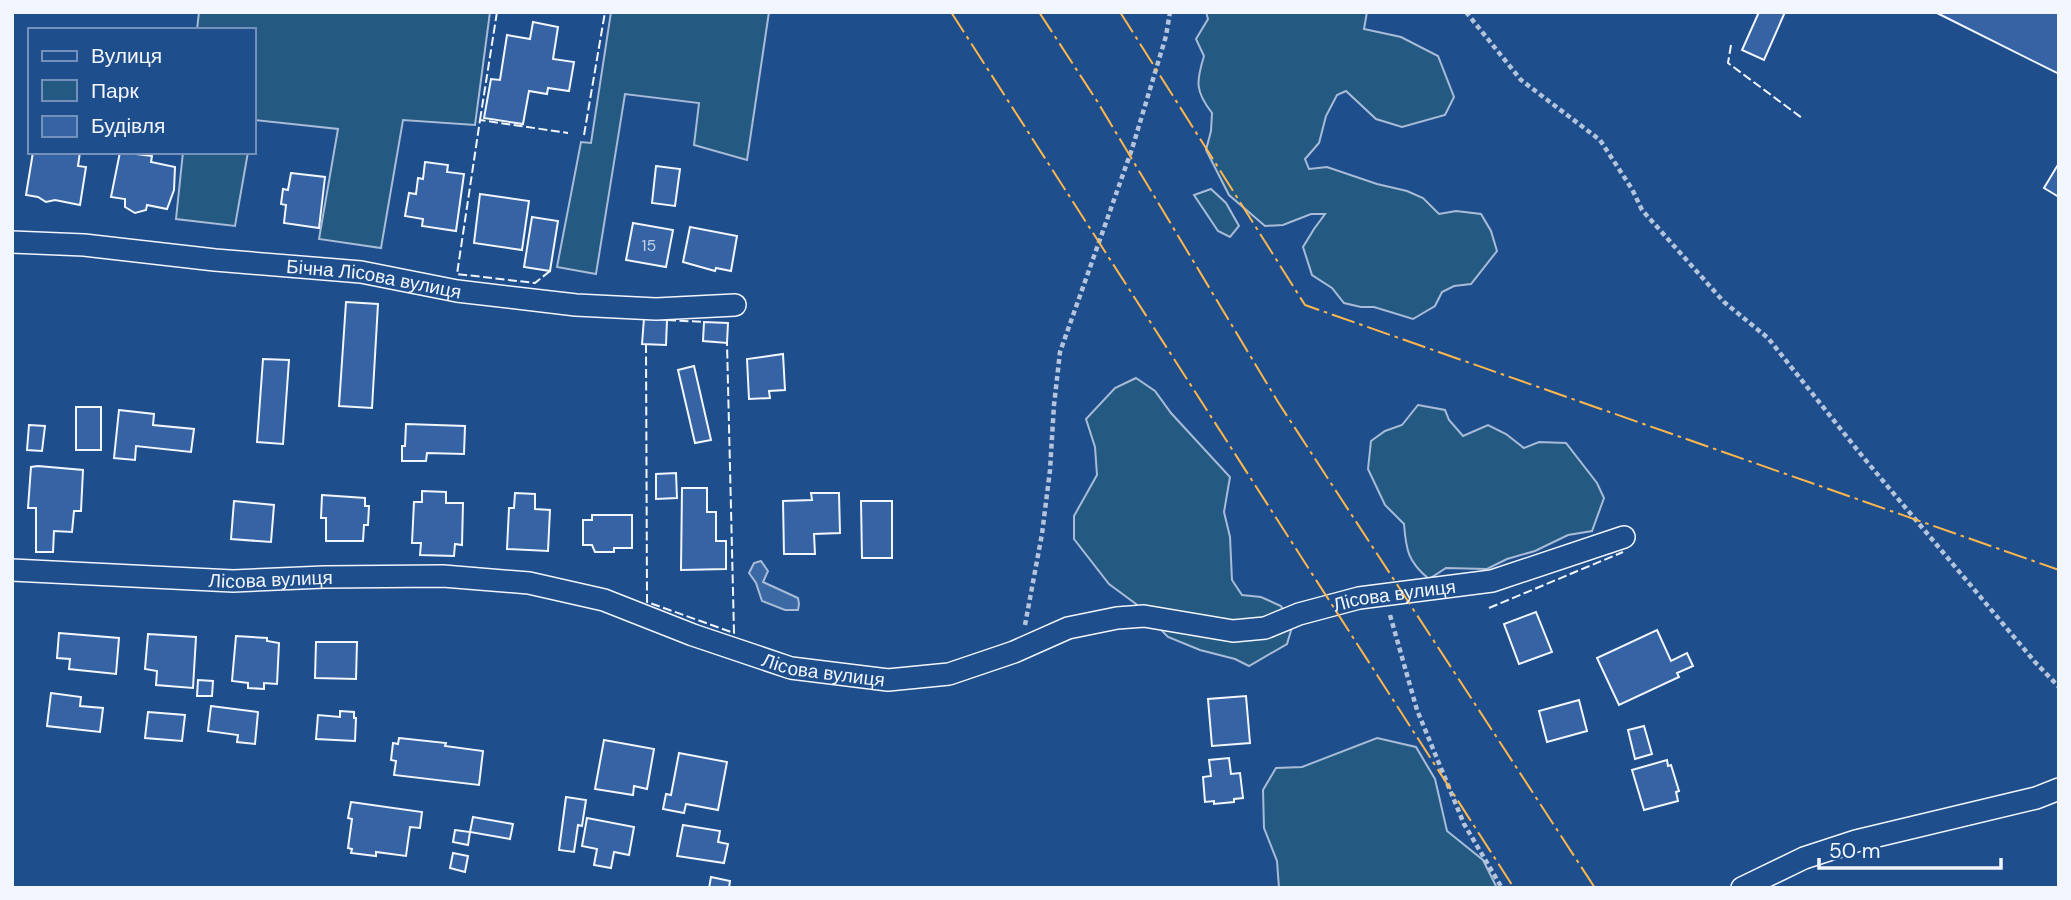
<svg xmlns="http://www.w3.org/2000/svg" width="2071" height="900" viewBox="0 0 2071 900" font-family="'DM Sans',sans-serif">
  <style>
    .green { fill: #245a82; stroke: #a8bbd7; stroke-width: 2 }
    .water { fill: #3b69a3; stroke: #a8bbd7; stroke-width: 2 }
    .building { fill: #3563a3; stroke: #f2f6ff; stroke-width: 2 }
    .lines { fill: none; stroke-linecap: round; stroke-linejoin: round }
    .minor-casing { stroke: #f2f6ff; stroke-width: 24 }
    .path { stroke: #b3c4dc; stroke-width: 4.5; stroke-dasharray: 5 3.5; stroke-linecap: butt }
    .minor { stroke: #1f4e8c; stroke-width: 21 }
    .fence { stroke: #f2f6ff; stroke-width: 2; stroke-dasharray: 9 3.5; stroke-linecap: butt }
    .power { stroke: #ffb74d; stroke-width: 2; stroke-dasharray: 24 5 3.5 5; stroke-linecap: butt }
    .labels { text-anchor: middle; stroke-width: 5; stroke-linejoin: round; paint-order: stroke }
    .number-label { font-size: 16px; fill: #c3d1e8 }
    .street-label { font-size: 19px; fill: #f2f6ff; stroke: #1f4e8c }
  </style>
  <rect width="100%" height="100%" fill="#1f4e8c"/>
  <g class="green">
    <path d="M199,12H490L475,125L403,120L381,248L319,239L338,129L255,120L254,124V30H197Z"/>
    <path d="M611,12H769L747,160L694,145L699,103L625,94L596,274L557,267L581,142L591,143Z"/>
    <path d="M1206,12H1367L1364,29L1401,37L1438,56L1454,97L1445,115L1402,127L1376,119L1346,91L1337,95L1326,116L1319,143L1305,159L1309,169L1327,167L1377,184L1407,191L1423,198L1439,214L1456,211L1481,214L1491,231L1497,251L1471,284L1454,286L1442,292L1435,306L1413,319L1374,307H1361L1344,303L1332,288L1312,275L1303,247L1314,229L1325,214H1311L1283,225L1265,226L1229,195L1206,150L1211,131L1212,113C1195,91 1196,82 1204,56L1196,39L1208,19Z"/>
    <path d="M183,152H248L235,226L176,219Z"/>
    <path d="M1211,189L1226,203L1239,226L1230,237L1218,231L1194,195Z"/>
    <path d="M1136,378L1155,391L1171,413L1230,477L1224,512L1230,537L1232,580L1242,595L1261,597L1281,606L1292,627L1287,644L1249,666L1235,659L1200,650L1168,637L1136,604L1109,584L1074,539V516L1097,475L1095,447L1086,419L1115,388Z"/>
    <path d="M1418,405L1445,410L1449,420L1463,436L1488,425L1506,434L1524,448L1539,442L1566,443L1597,483L1604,498L1592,531L1568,535L1535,551L1507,559L1487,569L1446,568L1429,579C1408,562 1406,550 1404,524L1385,505L1368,469L1371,441L1385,431L1402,425Z"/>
    <path d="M1377,738L1416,747L1435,779L1447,831L1483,860L1497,888H1279L1277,861L1264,828L1263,790L1276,768L1302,767Z"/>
  </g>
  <path class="water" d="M761,561L768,571L763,582L798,598L799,604L798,610H785L762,601L756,583L749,573L754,563Z"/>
  <g class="building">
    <path d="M1759,12H1785L1764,60L1742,50Z"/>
    <path d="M1935,12H2059V74Z"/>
    <path d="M533,22L558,27L553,59L574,62L569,91L548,88L547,94L529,91L523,124L484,118L491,79L500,80L507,35L530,39Z"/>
    <path d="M33,152H80L78,166L86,167L80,205L55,200L46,202L38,197L26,195Z"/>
    <path d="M120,152L152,156L151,162L175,167L174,190L167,209L147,205L146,210L135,213L125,207V199L111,197Z"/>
    <path d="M425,162L448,165L447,172L464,174L456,231L422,226L423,219L405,216L409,193L416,194L418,178L423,179Z"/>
    <path d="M2059,163V197L2044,188Z"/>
    <path d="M656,166L680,169L675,206L652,203Z"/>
    <path d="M291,173L325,177L319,228L284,223L286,205L281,204L283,189L288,190Z"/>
    <path d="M480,194L529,201L522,250L474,243Z"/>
    <path d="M532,217L558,221L550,271L524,267Z"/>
    <path d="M633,223L673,230L666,267L626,260Z"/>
    <path d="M690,227L737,236L731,271L716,268L715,271L683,262Z"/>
    <path d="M346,302L378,304L372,408L339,406Z"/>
    <path d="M644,318L667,320L666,345L642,344Z"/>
    <path d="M704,322L728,323L727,343L703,341Z"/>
    <path d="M783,354L785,390L769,391L770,398L749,399L747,359Z"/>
    <path d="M263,359L289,360L283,444L257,442Z"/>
    <path d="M694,366L711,440L695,443L678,370Z"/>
    <rect x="76" y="407" width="25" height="43"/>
    <path d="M119,410L154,414L153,425L194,429L191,452L136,446L135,460L114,458Z"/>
    <path d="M406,424L465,426L464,454L427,453L426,461H402V446H405Z"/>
    <path d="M29,425L45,426L42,451L27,450Z"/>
    <path d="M38,466L83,470L81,511H74L72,532L54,531L53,552H36V508H28L31,467Z"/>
    <path d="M676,473L677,498L656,499V474Z"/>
    <path d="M682,488H707V512H716V541H726V569L681,570Z"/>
    <path d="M422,491L446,492V503H463L462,545L455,544L454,556L420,555L421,543H412L414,502H422Z"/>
    <path d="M515,493L535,494V509L550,510L548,551L507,549L509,508H514Z"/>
    <path d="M811,493H839L840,533L814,534L815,554H784L783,501L812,500Z"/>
    <path d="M322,495L365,498V506H369L368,525H364L363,541H326V518H321Z"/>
    <path d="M234,501L274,505L271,542L231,539Z"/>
    <path d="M861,501H892V558H862Z"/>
    <path d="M592,515H632V548H614V552H595L592,545H583V520H592Z"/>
    <path d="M1536,612L1552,652L1519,664L1504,624Z"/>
    <path d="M1657,630L1671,661L1687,653L1693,666L1677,673L1679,677L1619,705L1597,658Z"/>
    <path d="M59,633L119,638L116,674L69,669L70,659L57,658Z"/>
    <path d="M148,634L196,637L193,688L156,685L157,671L145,669Z"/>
    <path d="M236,636L267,638V641L279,643L277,684L264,683V689L248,688V683L232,681Z"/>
    <path d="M316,642H357L356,679L315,678Z"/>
    <path d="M198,680L213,681L212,696H197Z"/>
    <path d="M51,693L81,697L80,706L103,708L100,732L47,726Z"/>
    <path d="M1246,696L1250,743L1212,746L1208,699Z"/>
    <path d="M1579,700L1587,731L1547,742L1539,711Z"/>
    <path d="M211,706L258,712L255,744L237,742L238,735L208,731Z"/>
    <path d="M340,711L354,712V718H356L355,741L316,739L318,715L340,717Z"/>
    <path d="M148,712L185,715L182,741L145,738Z"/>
    <path d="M1644,726L1652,754L1635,759L1628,730Z"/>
    <path d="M399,738L446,743L445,746L483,751L479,785L394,775L396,761L391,760L393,743L398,744Z"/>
    <path d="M604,740L654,749L647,789L634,786L633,795L595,789Z"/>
    <path d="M679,753L727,762L718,810L686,804L684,813L663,809L666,794L671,795Z"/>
    <path d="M1229,758L1231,774L1240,773L1243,798L1234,799V802L1214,804V801L1205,802L1203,777L1211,776L1209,760Z"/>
    <path d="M1667,760L1668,766L1671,765L1679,791L1676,792L1678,801L1644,810L1632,770Z"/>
    <path d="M566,797L586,800L582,826L578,825L574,852L559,850Z"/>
    <path d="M351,802L422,812L420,828L410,827L406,856L376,852V856L351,853L352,849L348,848L352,819L348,818Z"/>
    <path d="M473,817L513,824L510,839L470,832Z"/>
    <path d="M587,818L634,827L629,855L614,852L611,868L594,865L597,849L582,846Z"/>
    <path d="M683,825L720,831L718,842L728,844L724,863L677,856Z"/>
    <path d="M455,830L470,832L468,845L453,842Z"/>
    <path d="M453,853L468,856L465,872L450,868Z"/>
    <path d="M711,877L730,881L729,888H709Z"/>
  </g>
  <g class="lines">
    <g class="minor-casing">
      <g id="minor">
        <path id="s1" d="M12,242L84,245L215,260L361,272L457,291L576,305L656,309L735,305"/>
        <path id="s2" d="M12,570L233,581L324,577L443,576L529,583L604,600L693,635L791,668L888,680L949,674L1014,652L1068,628L1117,618L1144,616L1233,631L1265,628L1299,614L1359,598L1492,581L1624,537"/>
        <path d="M1742,888L1804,858L1856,841L2036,798L2059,789"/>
      </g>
    </g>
    <g class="path">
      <path d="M1466,12L1521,80L1600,140L1632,189L1642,210L1724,302L1768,338L1863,457L2035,662L2059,687"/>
      <path d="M1390,615L1417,710L1464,824L1502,888"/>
      <path d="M1025,625L1042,534L1050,470L1054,405L1060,352L1132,149L1166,36L1170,12"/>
    </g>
    <use href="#minor" class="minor"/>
    <g class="fence">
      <path d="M1731,45L1728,63L1802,118"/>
      <path d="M480,120L497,12"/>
      <path d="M584,135L605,12"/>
      <path d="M550,271L535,283L457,274L480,120L568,133"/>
      <path d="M667,320L704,322"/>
      <path d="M646,344L647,602L734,633L727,343"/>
      <path d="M1489,608L1623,552"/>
    </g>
    <g class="power">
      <path d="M951,12L1514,888"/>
      <path d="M1039,12L1097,101L1278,402L1595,888"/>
      <path d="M1120,12L1305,305L2059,570"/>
    </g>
  </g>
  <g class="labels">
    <g class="number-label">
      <text x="649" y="251">15</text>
    </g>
    <g class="street-label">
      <text dy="7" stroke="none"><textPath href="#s1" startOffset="364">Бічна Лісова вулиця</textPath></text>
      <text dy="7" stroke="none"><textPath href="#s2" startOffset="259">Лісова вулиця</textPath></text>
      <text dy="7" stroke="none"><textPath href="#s2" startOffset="1414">Лісова вулиця</textPath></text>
      <text dy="7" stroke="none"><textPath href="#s2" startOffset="826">Лісова вулиця</textPath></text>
    </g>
  </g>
  <rect width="2071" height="900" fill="none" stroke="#f2f6ff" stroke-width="28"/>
  <rect x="28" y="28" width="228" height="126" fill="#1f4e8c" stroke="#7391ba" stroke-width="2"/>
  <rect x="42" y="51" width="35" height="10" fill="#1f4e8c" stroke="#7391ba" stroke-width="2"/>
  <text x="91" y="63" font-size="21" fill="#f2f6ff">Вулиця</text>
  <rect x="42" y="80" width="35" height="21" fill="#245a82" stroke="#7391ba" stroke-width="2"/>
  <text x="91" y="98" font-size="21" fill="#f2f6ff">Парк</text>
  <rect x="42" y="116" width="35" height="21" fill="#3563a3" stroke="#7391ba" stroke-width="2"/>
  <text x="91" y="133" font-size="21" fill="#f2f6ff">Будівля</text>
  <path d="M1819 858v10h182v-10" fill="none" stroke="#f2f6ff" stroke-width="3.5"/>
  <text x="1829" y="858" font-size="21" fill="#f2f6ff" stroke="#1f4e8c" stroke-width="5" paint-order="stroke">50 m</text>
</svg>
